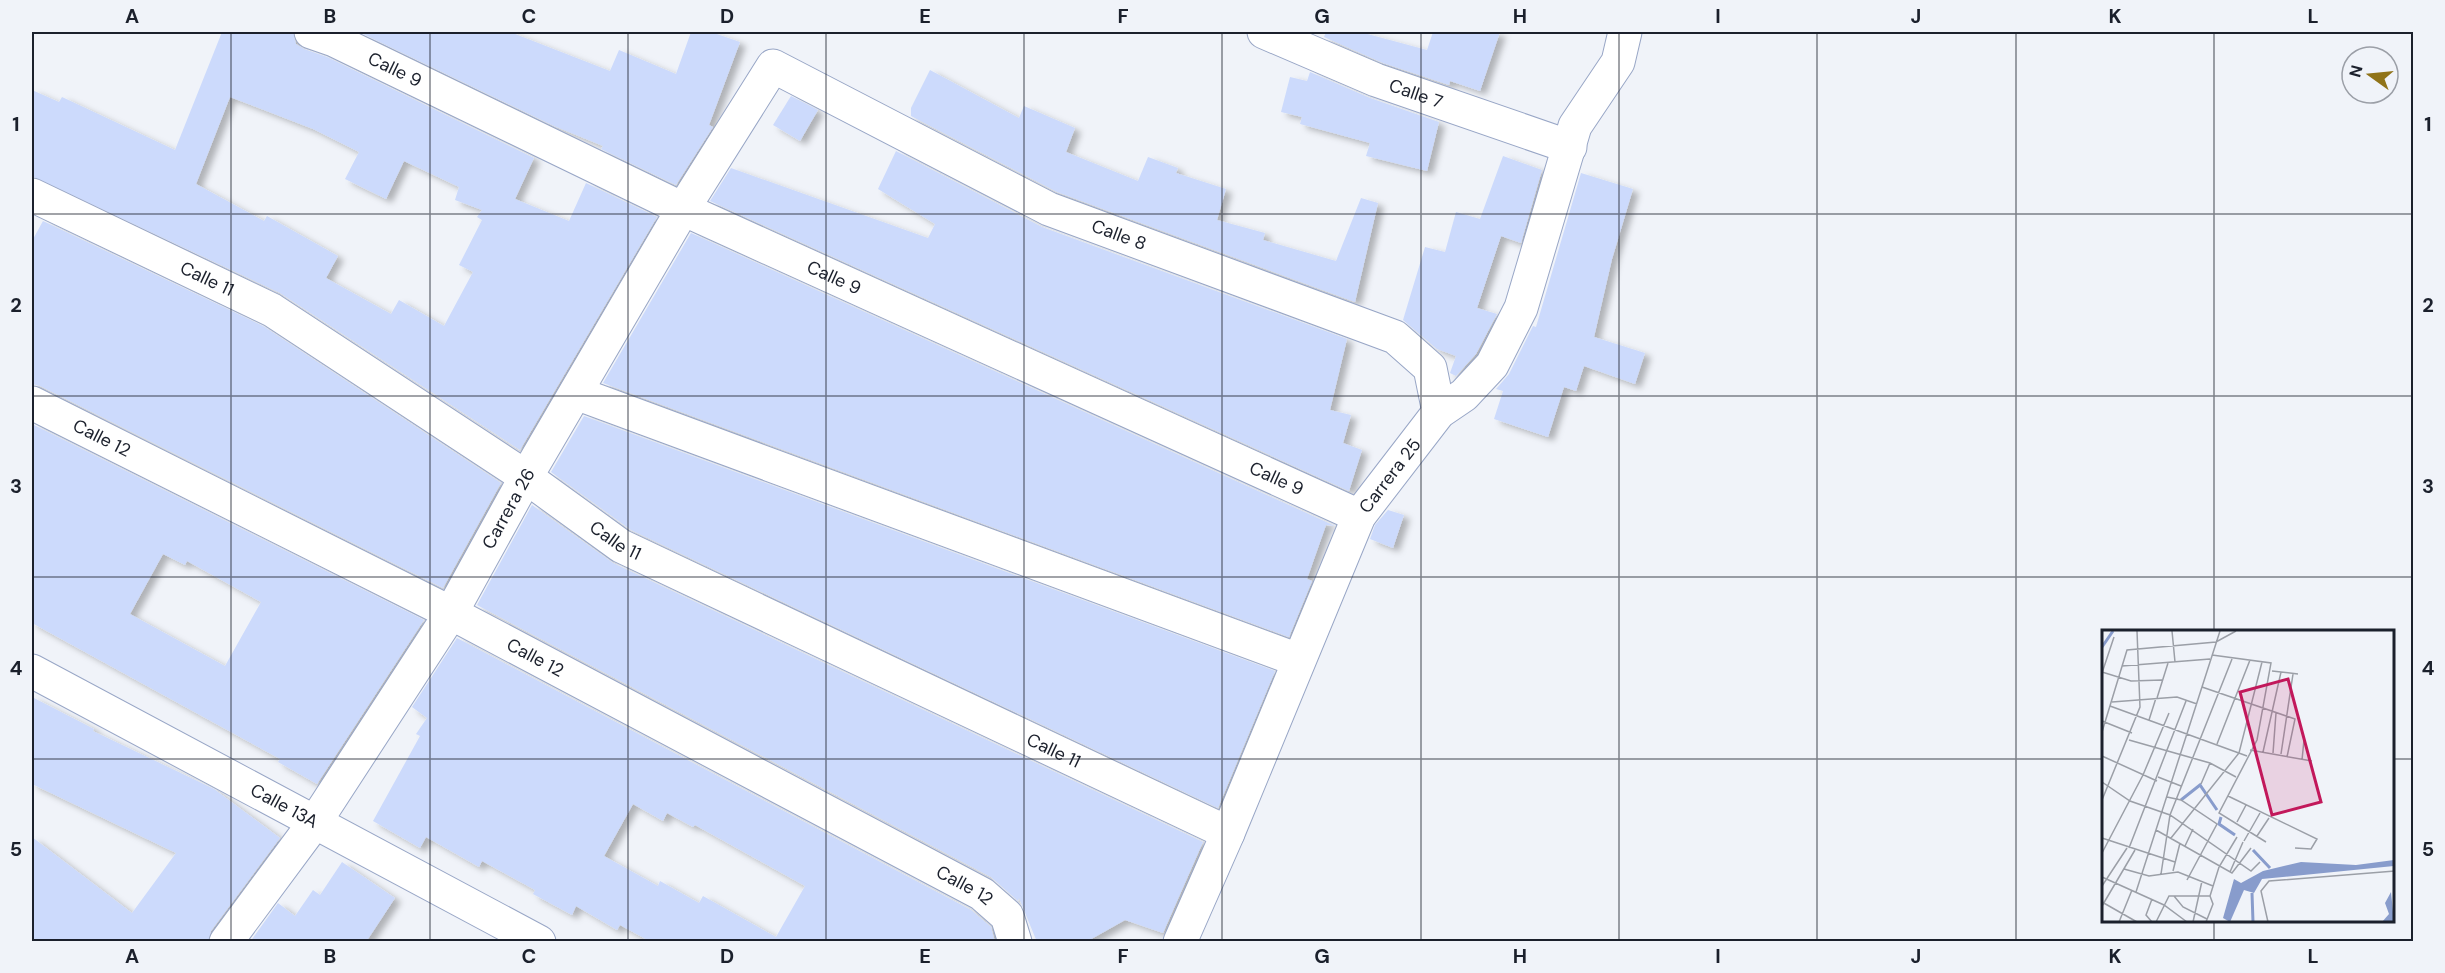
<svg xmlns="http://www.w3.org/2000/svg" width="2445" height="973" viewBox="0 0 2445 973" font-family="'DM Sans',sans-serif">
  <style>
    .building { fill: #ccdafc; fill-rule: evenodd; filter: url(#shadow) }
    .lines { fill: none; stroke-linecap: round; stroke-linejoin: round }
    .minor-casing { stroke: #98a6c6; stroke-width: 35 }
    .minor { stroke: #fff; stroke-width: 33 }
    .grid { fill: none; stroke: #1b202c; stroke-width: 1.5; stroke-opacity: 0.55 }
    .labels { text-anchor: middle; stroke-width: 5; stroke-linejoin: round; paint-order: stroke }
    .street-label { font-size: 18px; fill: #1b202c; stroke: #f0f3f9 }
    .inset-river { fill: none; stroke: #889ccc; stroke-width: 3 }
    .inset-road { fill: none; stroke: #9b9fa7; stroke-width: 1.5 }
    .view { fill: #c2185b; fill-opacity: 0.15; stroke: #c2185b; stroke-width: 3 }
    .inset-edge { fill: none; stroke: #1b202c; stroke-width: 3 }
    .neatline { fill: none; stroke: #1b202c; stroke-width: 2 }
    .grid-label { font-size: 20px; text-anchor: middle; font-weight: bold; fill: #1b202c }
  </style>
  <defs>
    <filter id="shadow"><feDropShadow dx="6" dy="4" stdDeviation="3" flood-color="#0004"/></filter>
  </defs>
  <rect width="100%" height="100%" fill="#f0f3f9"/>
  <g class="building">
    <path d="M222,32H293L296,44L304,49L327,57L534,158L515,199L569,221L586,183L657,217L520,450L280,293L32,176V90L59,102L62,97L175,150ZM230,97L313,129L359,152L345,179L386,199L404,161L459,187L455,200L482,210L477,217L482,220L459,265L473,272L444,326L399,300L391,314L326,278L338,256L267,216L264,221L196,184Z"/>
    <path d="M359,32H510L610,71L619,50L676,74L691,32H711L740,42L709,125L713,127L676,185L601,149L603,146L554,126Z"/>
    <path d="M1326,32H1360L1427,50L1433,32H1500L1480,91L1450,81L1449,85L1383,63L1324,37Z"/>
    <path d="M930,70L1019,118L1024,106L1075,128L1066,152L1138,181L1148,157L1178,168L1176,173L1226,189L1217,220L1265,233L1263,240L1336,261L1361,198L1378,203L1355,302L1057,192L911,116V108Z"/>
    <path d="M1310,72L1370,98L1439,122L1427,171L1366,156L1370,143L1300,124L1302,117L1281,112L1290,77L1307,81Z"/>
    <path d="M791,96L818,110L800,141L773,125Z"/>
    <path d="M896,151L1042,227L1347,339L1330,410L1351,415L1343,443L1362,450L1349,491L710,201L731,168L928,238L935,224L878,189Z"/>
    <path d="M1503,156L1542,170L1521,243L1501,236L1477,308L1497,314L1476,354L1456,376L1450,373L1456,356L1437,349L1403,320L1425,247L1445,252L1456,212L1480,219Z"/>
    <path d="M1581,173L1633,189L1612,259L1594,337L1645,353L1635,384L1584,366L1576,391L1564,387L1548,437L1494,419L1503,391L1496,389L1509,374L1533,326L1536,327Z"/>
    <path d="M43,221L263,326L501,483L443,588L40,386L32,384V241Z"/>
    <path d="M691,233L1335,526L1326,525L1307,579L1312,581L1289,637L603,383Z"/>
    <path d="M584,416L1275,671L1218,808L631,530L551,472Z"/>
    <path d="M32,424L424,620L317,784L278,762L280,759L32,623ZM163,554L185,565L187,561L261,602L225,666L130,614Z"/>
    <path d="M532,505L613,563L1203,842L1163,933L1125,920L1086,942H1037L1019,898L1018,901L991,877L477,605Z"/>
    <path d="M1388,510L1404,515L1393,548L1370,539L1375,525Z"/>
    <path d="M457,638L971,910L991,927L995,942H651L620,925L617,930L576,906L572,915L533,894L535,890L482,861L479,867L426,837L420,848L373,821L420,736L416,734L427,718L412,707ZM633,804L663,821L667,813L693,827L695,825L805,886L776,937L703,896L699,903L660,881L658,886L604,856Z"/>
    <path d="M32,697L94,729L93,731L214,789L280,838L211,931L208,942H32V837L132,913L176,853L32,784Z"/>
    <path d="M342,862L395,898L366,942H250L278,903L295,916L313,890L320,895Z"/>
  </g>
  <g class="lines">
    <g class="minor-casing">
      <g id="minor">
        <path id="s1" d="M311,32L334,40L683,209L1359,516"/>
        <path id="s2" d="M1264,32L1376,80L1570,147"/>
        <path id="s3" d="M32,195L272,310L526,477L621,546L1228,833"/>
        <path d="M576,393L1298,660"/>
        <path id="s4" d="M32,403L451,613L982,894L1007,916L1015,942"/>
        <path id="s5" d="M32,671L539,942"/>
        <path id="s6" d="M226,942L315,822L451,613L526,477L683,209L773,66L1049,209L1395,337L1430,368L1439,412"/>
        <path id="s7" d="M1180,942L1228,833L1359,516L1439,412L1464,395L1492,365L1521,308L1575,126L1618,62L1625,32"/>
      </g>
    </g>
    <use href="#minor" class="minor"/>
  </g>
  <path class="grid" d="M231,32V942M430,32V942M628,32V942M826,32V942M1024,32V942M1222,32V942M1421,32V942M1619,32V942M1817,32V942M2016,32V942M2214,32V631M32,214H2414M32,396H2414M32,577H2414M32,759H2103M2392,759H2414M2214,920V942"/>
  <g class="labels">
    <g class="street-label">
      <text dy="6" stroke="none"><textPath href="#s1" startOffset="92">Calle 9</textPath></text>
      <text dy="6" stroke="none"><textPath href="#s2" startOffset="164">Calle 7</textPath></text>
      <text dy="6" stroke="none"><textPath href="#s6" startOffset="1419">Calle 8</textPath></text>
      <text dy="6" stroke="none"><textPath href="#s1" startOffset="578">Calle 9</textPath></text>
      <text dy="6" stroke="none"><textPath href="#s3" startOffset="194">Calle 11</textPath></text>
      <text dy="6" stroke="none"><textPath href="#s4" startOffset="78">Calle 12</textPath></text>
      <text dy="6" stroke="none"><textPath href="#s7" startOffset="513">Carrera 25</textPath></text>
      <text dy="6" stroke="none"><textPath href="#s1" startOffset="1064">Calle 9</textPath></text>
      <text dy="6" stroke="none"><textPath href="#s6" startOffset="518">Carrera 26</textPath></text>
      <text dy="6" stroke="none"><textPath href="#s3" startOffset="680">Calle 11</textPath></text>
      <text dy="6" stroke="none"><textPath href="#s4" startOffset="564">Calle 12</textPath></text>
      <text dy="6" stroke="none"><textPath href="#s3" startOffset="1166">Calle 11</textPath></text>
      <text dy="6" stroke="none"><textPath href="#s5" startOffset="286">Calle 13A</textPath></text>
      <text dy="6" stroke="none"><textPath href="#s4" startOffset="1050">Calle 12</textPath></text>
    </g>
  </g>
  <g transform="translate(2102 630)">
    <rect width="292" height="292" fill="#f0f3f9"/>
    <path d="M292,230V236L160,249L152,263L142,260L128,292L121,288L132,249L139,253L161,241L199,232L254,235ZM289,262L292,292H280L287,284L283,273Z" fill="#889ccc"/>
    <path class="inset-river" d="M0,17L11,1M79,170L98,155L115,180M119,187L117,194L133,205M151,220L168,238M150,263L151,292"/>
    <path class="inset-road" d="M70,1L73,32M110,25L169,33L155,110L117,183L164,212M20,36L108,29M170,41L196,44M0,42L29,51L60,50M0,43L12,7M100,57L193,89L185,127M55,68L66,33M10,72L75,67L95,74M8,76L145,126M47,90L54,68M0,91L30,103M0,102L25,20L114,12L134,1M27,110L108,133L134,147M115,114L148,30M148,120L210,131M161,122L179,42M171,123L174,83M179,124L191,44M0,126L55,151M200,130L202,110M56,147L79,156M0,152L28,171L68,185L149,241L158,232M99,154L108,133M126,166L215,209L209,219L193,218M65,167L79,170L115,194L85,250M0,170L38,77L35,1M135,192L144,175M54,200L130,243L149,218M155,206L167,188M0,208L73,232M69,208L137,123L160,32M142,211L158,183M83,216L91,199M27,218L84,71M0,223L41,145L67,83M22,239L47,246L76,242L111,256M71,241L78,213M128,242L141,212M59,244L68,185L130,29M0,247L62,275L85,292M0,256L25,218M34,262L118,1M72,266L81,277L105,289M108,266L117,237L135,207M0,272L35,292M0,276L33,220M17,292L30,260M50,292L44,285L50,269M54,292L67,266H108L111,274L104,292M91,292L100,251M166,292L159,261L167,251L293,241"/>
    <path class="view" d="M186,49L219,172L170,185L138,62Z"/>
    <rect width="292" height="292" class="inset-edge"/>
  </g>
  <rect width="2445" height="973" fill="none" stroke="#f0f3f9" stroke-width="66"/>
  <g transform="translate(2370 75) rotate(285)"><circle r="28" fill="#f0f3f9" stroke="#9b9fa7" stroke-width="1.5"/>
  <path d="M0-4.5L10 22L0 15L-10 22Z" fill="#907318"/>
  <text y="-9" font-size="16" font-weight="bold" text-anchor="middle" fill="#1b202c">N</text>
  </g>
  <rect x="33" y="33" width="2379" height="907" class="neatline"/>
  <g class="grid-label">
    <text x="132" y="23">A</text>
    <text x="330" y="23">B</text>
    <text x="529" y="23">C</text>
    <text x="727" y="23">D</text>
    <text x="925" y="23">E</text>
    <text x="1123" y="23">F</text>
    <text x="1322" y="23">G</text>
    <text x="1520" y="23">H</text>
    <text x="1718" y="23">I</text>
    <text x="1916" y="23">J</text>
    <text x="2115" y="23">K</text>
    <text x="2313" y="23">L</text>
    <text x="16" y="131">1</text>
    <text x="2428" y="131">1</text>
    <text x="16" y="312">2</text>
    <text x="2428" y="312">2</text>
    <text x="16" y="493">3</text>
    <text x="2428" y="493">3</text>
    <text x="16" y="675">4</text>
    <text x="2428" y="675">4</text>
    <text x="16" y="856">5</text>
    <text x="2428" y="856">5</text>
    <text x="132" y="963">A</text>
    <text x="330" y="963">B</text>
    <text x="529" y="963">C</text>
    <text x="727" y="963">D</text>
    <text x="925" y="963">E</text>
    <text x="1123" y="963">F</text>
    <text x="1322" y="963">G</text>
    <text x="1520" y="963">H</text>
    <text x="1718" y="963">I</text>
    <text x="1916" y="963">J</text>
    <text x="2115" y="963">K</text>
    <text x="2313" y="963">L</text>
  </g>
</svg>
